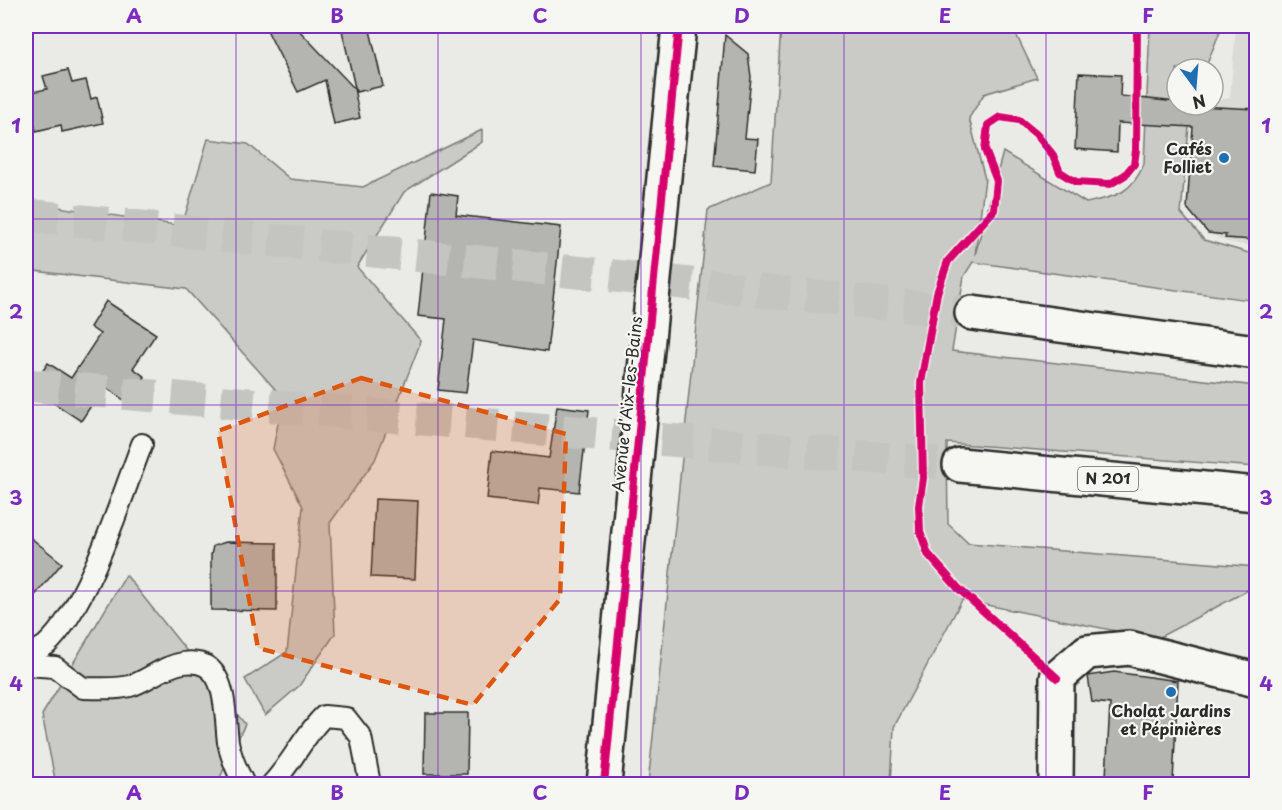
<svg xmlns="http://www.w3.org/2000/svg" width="1282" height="810" viewBox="0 0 1282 810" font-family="'Playpen Sans',sans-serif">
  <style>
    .built { fill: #dadad6 }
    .green { fill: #cacac7; stroke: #7a7a79; stroke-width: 1.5 }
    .building { fill: #b4b4b1; stroke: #2b2b2b; stroke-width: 1.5 }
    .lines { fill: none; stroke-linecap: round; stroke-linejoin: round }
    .trunk-tunnel { stroke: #c4c4c1; stroke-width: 33; stroke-dasharray: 33 16; stroke-linecap: butt }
    .service-casing { stroke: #2b2b2b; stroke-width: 24 }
    .minor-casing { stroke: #2b2b2b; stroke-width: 38 }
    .secondary-casing { stroke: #2b2b2b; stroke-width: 38 }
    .trunk-casing { stroke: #2b2b2b; stroke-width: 38 }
    .service { stroke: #f6f6f2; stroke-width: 20 }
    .minor { stroke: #f6f6f2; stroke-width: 33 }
    .secondary { stroke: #f6f6f2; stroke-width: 33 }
    .trunk { stroke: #f6f6f2; stroke-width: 33 }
    .cycleway-casing { stroke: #f6f6f2; stroke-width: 11 }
    .cycleway { stroke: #d6006c; stroke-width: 8 }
    .marked { fill: #df570e; fill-opacity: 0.2; stroke: #df570e; stroke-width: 4.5; stroke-dasharray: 12 8; stroke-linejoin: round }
    .grid { fill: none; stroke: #7b2cbf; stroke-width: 1.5; stroke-opacity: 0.55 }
    .poi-dot { fill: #1f6fb2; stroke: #f6f6f2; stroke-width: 2 }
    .labels { text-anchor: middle; stroke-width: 4.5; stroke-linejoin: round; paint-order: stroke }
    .shield { fill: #f6f6f2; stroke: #686867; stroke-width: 1.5 }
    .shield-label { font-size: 15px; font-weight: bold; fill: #2b2b2b }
    .poi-label { font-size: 16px; font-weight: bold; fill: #2b2b2b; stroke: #f6f6f2; text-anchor: end }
    .street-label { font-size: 16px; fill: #2b2b2b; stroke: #f6f6f2 }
    .neatline { fill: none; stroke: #7b2cbf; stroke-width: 2 }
    .grid-label { font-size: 20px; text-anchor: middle; font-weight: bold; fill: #7b2cbf }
  </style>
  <rect width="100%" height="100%" fill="#eaeae6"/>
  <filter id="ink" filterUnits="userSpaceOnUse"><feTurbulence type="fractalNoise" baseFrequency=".0167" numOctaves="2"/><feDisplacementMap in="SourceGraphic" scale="12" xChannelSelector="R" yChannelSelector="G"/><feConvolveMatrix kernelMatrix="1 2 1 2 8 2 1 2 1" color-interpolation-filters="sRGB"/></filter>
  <g filter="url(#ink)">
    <path class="built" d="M1236,26H1256V247L1228,242L1208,233L1187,208L1195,105H1213V101L1230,98Z"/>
    <g class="green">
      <path d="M781,26H1012L1037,78L984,94L969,118L985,179L975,255L1003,152L1086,203C1117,196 1131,194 1144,164L1150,26H1222L1205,69H1177V105H1191L1181,213L1204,240L1256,255V301L973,262L964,276L952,351L1256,386V467L947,443L948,524L968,543L1256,567V586L1156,639L962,600L894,727L891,784H648L708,210L771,182Z"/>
      <path d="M482,130V142L404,192L357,267L421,341L375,460L330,523L335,634L299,686L265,715L245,679L287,652L303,507L273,449L283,398L186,289L26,270V202L182,226L208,139L248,144L290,179L363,187Z"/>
      <path d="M126,575L245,724L217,784H56L42,715Z"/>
    </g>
    <g class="building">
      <path d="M265,26H295L354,88L360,118L334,124L325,80L298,92Z"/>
      <path d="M341,26H369L383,86L356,92Z"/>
      <path d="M725,35L748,54L751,77L745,138L758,139L755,170L714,166Z"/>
      <path d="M68,70L72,83L86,80L91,99L97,97L103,123L62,132L61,125L36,131L27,93L47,89L43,76Z"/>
      <path d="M1079,73L1121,75L1120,96L1177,102V105L1257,109V237L1253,240L1225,238L1226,235L1208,233L1187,208L1193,127L1118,123L1117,152L1075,149Z"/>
      <path d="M431,192L458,196L456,215L561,227L547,352L473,340L466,393L438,390L446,319L418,316Z"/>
      <path d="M106,301L156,334L133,368L145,377L128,403L104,386L81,421L31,388L48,363L71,378L100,334L90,327Z"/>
      <path d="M557,406L589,410L579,492L540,488L538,505L487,499L492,451L549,458Z"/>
      <path d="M375,499L418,501L415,579L371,577Z"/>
      <path d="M26,534L62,563L26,606Z"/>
      <path d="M226,542L277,543V611L211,610V555L213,546Z"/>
      <path d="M1114,672L1178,681L1173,782L1106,777L1110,704L1092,702L1088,676Z"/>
      <path d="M425,713H468L467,774H424Z"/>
    </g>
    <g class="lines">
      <g class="trunk-tunnel">
        <path d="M26,215L972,313"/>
        <path d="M26,385L960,465"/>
      </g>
      <g class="service-casing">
        <g id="service">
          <path d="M26,654C32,652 41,649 46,645C88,607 121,498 142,444"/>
          <path d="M26,665L55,667L83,688C98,688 119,690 133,685C151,678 164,666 183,663C229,656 224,712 228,742C231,757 237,771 244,784"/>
          <path d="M272,784C292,763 304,735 324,716L346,718L361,737L370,784"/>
        </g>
      </g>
      <g class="minor-casing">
        <path id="minor" d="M1056,784L1057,678L1087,652L1129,648L1256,680"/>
      </g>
      <g class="secondary-casing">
        <path id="secondary" d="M604,784L679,26"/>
      </g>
      <g class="trunk-casing">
        <g id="trunk">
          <path d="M972,313L1256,352"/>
          <path d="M960,465L1256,494"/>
        </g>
      </g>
      <use href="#service" class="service"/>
      <use href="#minor" class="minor"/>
      <use href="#secondary" class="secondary"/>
      <use href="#trunk" class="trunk"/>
      <g class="cycleway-casing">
        <g id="cycleway">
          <path d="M1057,678L958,588L928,554L920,531L919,506L923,478L921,383L937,293L948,261L994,210L997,181L985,150L988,125L1000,117L1019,120L1036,134L1053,155L1060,172L1076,182L1110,184L1125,175L1134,164L1136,150L1137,26"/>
          <path d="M604,784L679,26"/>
        </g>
      </g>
      <use href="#cycleway" class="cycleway"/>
    </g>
  </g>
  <path class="marked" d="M361,378L566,434L560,599L473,705L258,648L218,431Z"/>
  <path class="grid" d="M236,26V784M438,26V784M641,26V784M844,26V784M1046,26V784M26,219H1256M26,405H1256M26,591H1256"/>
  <g class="poi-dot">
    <circle cx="1224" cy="158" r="6"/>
    <circle cx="1171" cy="692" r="6"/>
  </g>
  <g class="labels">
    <rect class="shield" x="1078" y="467" width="60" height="24" rx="4.5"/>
    <g class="shield-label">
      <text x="1108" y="484">N 201</text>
    </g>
    <g class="poi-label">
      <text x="1212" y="155">Cafés<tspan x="1212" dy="18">Folliet</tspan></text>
      <text x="1171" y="717" text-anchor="middle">Cholat Jardins<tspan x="1171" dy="18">et Pépinières</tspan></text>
    </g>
    <g class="street-label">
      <text transform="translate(627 404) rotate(-84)" y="6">Avenue d'Aix-les-Bains</text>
    </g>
  </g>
  <rect width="1282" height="810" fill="none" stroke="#f6f6f2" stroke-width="66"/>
  <g transform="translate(1195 87) rotate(164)"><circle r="28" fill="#f6f6f2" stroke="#a5a5a2" stroke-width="1.5"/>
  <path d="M0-4.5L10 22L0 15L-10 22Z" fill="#1f6fb2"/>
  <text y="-9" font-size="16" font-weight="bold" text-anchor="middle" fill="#2b2b2b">N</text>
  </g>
  <rect x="33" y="33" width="1216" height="744" class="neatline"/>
  <g class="grid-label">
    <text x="134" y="23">A</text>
    <text x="337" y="23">B</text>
    <text x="540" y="23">C</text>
    <text x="742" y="23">D</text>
    <text x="945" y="23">E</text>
    <text x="1148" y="23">F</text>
    <text x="16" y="133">1</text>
    <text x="1266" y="133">1</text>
    <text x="16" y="319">2</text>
    <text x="1266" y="319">2</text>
    <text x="16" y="505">3</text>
    <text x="1266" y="505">3</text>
    <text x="16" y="691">4</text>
    <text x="1266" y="691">4</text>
    <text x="134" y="800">A</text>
    <text x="337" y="800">B</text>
    <text x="540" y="800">C</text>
    <text x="742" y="800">D</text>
    <text x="945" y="800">E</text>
    <text x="1148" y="800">F</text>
  </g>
</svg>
